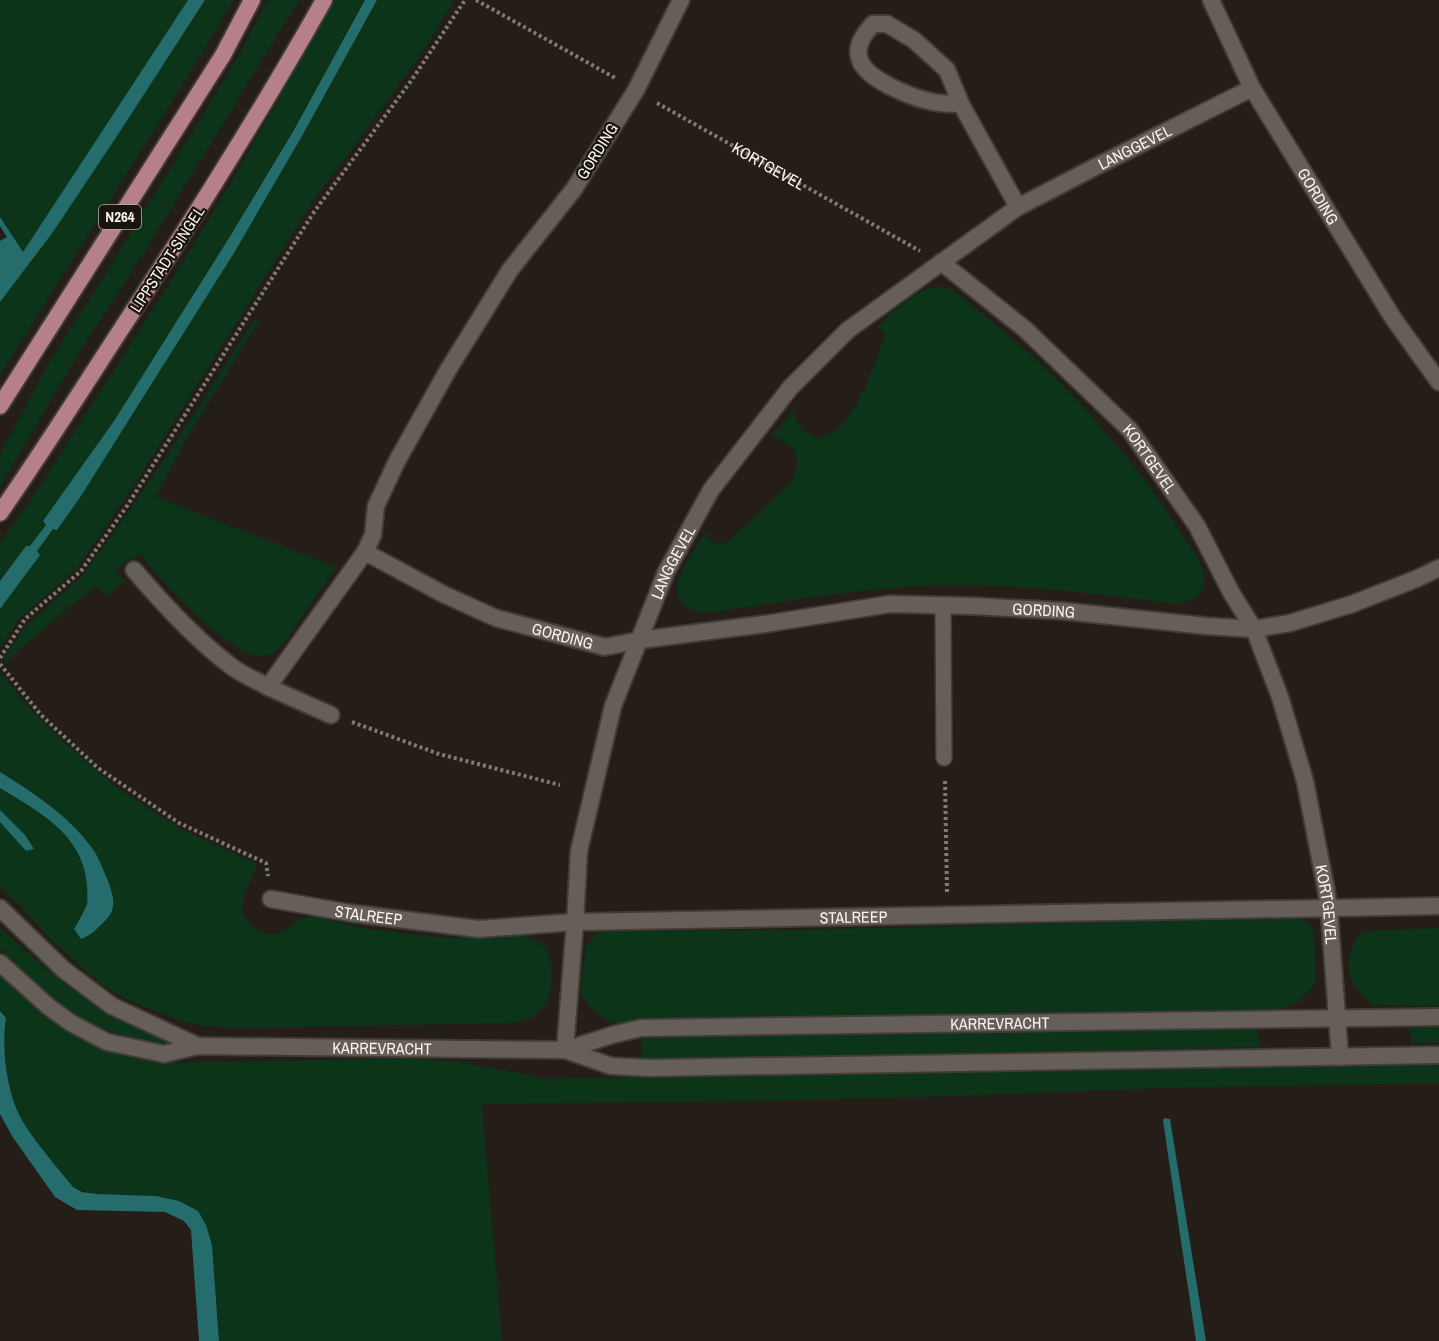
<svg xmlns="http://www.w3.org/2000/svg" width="1439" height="1341" viewBox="0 0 1439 1341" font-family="'Archivo Narrow',sans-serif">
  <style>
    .green { fill: #0c3419 }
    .water { fill: #256c6c }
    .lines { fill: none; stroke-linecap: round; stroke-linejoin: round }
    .service-casing { stroke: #413b38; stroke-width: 18 }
    .minor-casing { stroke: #413b38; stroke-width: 20 }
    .tertiary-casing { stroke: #413b38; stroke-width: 20 }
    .primary-casing { stroke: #413b38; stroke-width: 20 }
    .path { stroke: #807a75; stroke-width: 4; stroke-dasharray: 3 3; stroke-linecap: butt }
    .service { stroke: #665e58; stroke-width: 15 }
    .minor { stroke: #665e58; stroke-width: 16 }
    .tertiary { stroke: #665e58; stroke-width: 16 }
    .primary { stroke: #b5808a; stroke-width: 16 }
    .labels { text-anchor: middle; stroke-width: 4.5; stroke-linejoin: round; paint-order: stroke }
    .shield { fill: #1a140f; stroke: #b6b1ac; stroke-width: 1.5 }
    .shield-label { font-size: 15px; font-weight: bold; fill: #f9f4f0 }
    .street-label { font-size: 16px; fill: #f9f4f0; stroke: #1a140f }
  </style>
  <rect width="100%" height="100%" fill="#241d18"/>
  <g class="green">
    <path d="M0,0H188L23,252L0,217Z"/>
    <path d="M205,0H234L200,57L0,375V302L53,231L119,133Z"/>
    <path d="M268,0H299L143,254L74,361L0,487V454L48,364L112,264L237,59Z"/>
    <path d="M335,0H365L294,130L229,238L114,421L43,521L46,525L30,547L26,546L0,581V542L31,500L174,276L229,186Z"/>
    <path d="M377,0H454L424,50L358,141L317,195L134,485L76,570L20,617L0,648V609L39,555L36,551L53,528L81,496L234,253L302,136Z"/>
    <path d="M936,287L947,288L957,293C986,318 1017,341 1045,368C1096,417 1143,474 1182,534C1190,547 1204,562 1204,579C1205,594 1190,602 1177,604C1098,594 1021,584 941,585C862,587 784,602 706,613C697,612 691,611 684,605C664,586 695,550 706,533L710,541L719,544L728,542L792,482L797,466L796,452C788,444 782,436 771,437L795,409C796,428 801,430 818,439C823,436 830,434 835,431C862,407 874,367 885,334L881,328H876C894,312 911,292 936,287Z"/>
    <path d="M255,319L259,321L185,441L156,497L336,567L285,642L272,654L255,657L236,647L203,622L170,589L140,554L114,570L125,581L106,596L96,585L20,649L5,663L3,660L25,627L82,576L132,507L179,437Z"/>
    <path d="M0,672L30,709L63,741L114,786L184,831L257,864L244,896L242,905L243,914L247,921L254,929L263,933L273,934L282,932L290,927L300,918L314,916L367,929L448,938L523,934C546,943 552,952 552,976C551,1004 540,1020 511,1023L238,1028L205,1026L181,1021L130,1001L102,985L47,936L23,908L0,887V822L26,851L34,849L25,835L0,810V788C44,814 92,840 88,899C87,909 79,920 75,929L112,893L93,849L71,824L43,799L0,772Z"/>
    <path d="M1288,917L1299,918L1308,923L1314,934L1316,978L1313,986L1298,1002L1279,1009L612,1023L590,1008L581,992L586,946L593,937L600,931L787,930L1079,923Z"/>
    <path d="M0,928C53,975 93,1015 164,1036L165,1042L162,1046L109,1031L67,1011L0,949Z"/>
    <path d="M1439,928V1006L1372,1005C1357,989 1345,981 1350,957C1353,946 1354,939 1363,933C1370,929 1427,929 1439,928Z"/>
    <path d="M0,971L62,1026L83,1039L108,1052L158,1063L414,1058L458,1062L525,1074L541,1079L1439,1060V1083L1162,1088L955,1096L750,1101L482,1104L502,1341H219L212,1245L179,1201C172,1200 164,1197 156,1196C128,1192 99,1199 73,1187C57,1167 39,1147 25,1125C7,1098 1,1049 6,1018L0,1011Z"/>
    <path d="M1439,1023V1043H1411L1409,1024Z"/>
    <path d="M1257,1025L1260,1047L642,1060L641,1038Z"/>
  </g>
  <g class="water">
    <path d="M188,0H205L119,133L53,232L0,302V241L7,237L0,226V217L23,252Z"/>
    <path d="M365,0H377L302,136L234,253L81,496L57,530L53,529L37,551L40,555L0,609V581L26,546H30L46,525L43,521L114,421L229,238L294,130Z"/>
    <path d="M0,772C34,793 68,815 92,848C99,857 103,870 108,881C114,898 118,909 103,923C97,929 90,936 81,939L74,929C79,921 84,912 87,904C88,898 87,891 87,885C83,834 39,812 0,788Z"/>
    <path d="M0,810L25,835L34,849L26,851L0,822Z"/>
    <path d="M0,1011L6,1018C1,1049 7,1098 25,1125C39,1147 57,1167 73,1187L82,1192L97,1194L156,1196L179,1201L198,1211L206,1225L212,1245L219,1341H199L191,1230L184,1221L165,1212L77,1210L55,1197L12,1136L0,1114Z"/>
    <path d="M1164,1118L1170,1119L1206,1341H1196L1163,1121Z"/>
  </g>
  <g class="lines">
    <g class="service-casing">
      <path id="service" d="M943,605L944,758"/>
    </g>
    <g class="minor-casing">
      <g id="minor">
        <path id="s2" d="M681,0L636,90L574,189L510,270L448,370L397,461L376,506L373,535L365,552L445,595L496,618L605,647L640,640L765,624L890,604L973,606L1064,611L1206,626L1254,629L1290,623L1352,604L1416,579L1439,568"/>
        <path id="s3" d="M1211,0L1252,88L1393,318L1439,382"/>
        <path d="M961,104C952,104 942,104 933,102C913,98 863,79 859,57C856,44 865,33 873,24H887L914,40L947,70L961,104L1018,207"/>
        <path id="s4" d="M941,262L1026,330L1130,430L1197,526L1232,594L1254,629L1280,697L1305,781L1326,889L1329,908L1340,1057"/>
        <path d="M134,570C163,604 199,643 235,669C245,676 258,681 268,687L365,552"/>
        <path d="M268,687L331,715"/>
        <path id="s5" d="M271,899L350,913L479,929L575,922L1439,906"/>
        <path id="s6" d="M565,1050L575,922L579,851L613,706L666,572L711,490L790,388L848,330L1018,207L1097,166L1252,88"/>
      </g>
    </g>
    <g class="tertiary-casing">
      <g id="tertiary">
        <path d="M0,908L64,970L112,1006L198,1046"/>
        <path id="s7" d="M0,963L49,1007L71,1023L107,1042L164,1054L198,1046L565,1050L612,1035L641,1028L1439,1017"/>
        <path d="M565,1050L611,1066L650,1068L1439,1055"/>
      </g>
    </g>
    <g class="primary-casing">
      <g id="primary">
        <path d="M0,406L223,55L252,0"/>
        <path d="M0,513C41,454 79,394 118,334C190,224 260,114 324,0"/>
      </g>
    </g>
    <g class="path">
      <path d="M476,0L617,79"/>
      <path id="s1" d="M657,103L920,251"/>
      <path d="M0,658L25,619L81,571L127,506L314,212L411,81L465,0"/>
      <path d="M0,664L41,715L98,768L179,823L266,863L268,876"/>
      <path d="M352,722L439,754L560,785"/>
      <path d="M945,781L947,893"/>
    </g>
    <use href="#service" class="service"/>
    <use href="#minor" class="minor"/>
    <use href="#tertiary" class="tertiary"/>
    <use href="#primary" class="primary"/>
  </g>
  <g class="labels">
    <rect class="shield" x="99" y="205" width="42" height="24" rx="4.5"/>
    <g class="shield-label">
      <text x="120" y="222">N264</text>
    </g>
    <g class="street-label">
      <text dy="6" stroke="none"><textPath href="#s6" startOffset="1138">LANGGEVEL</textPath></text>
      <text transform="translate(597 151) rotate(-58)" y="6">GORDING</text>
      <text dy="6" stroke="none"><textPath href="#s1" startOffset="128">KORTGEVEL</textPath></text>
      <text dy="6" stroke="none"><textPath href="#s3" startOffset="224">GORDING</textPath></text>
      <text transform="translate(167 259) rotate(-57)" y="6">LIPPSTADT-SINGEL</text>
      <text dy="6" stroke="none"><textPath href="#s4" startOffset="288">KORTGEVEL</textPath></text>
      <text dy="6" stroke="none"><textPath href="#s6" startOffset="504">LANGGEVEL</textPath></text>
      <text dy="6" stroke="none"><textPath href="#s2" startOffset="1342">GORDING</textPath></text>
      <text dy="6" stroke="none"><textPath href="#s2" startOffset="856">GORDING</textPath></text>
      <text dy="6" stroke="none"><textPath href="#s4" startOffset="774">KORTGEVEL</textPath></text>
      <text dy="6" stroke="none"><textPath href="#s5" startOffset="99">STALREEP</textPath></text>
      <text dy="6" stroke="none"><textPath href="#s5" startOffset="585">STALREEP</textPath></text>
      <text dy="6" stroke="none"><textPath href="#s7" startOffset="1032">KARREVRACHT</textPath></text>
      <text dy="6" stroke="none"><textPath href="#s7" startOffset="411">KARREVRACHT</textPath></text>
    </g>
  </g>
</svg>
